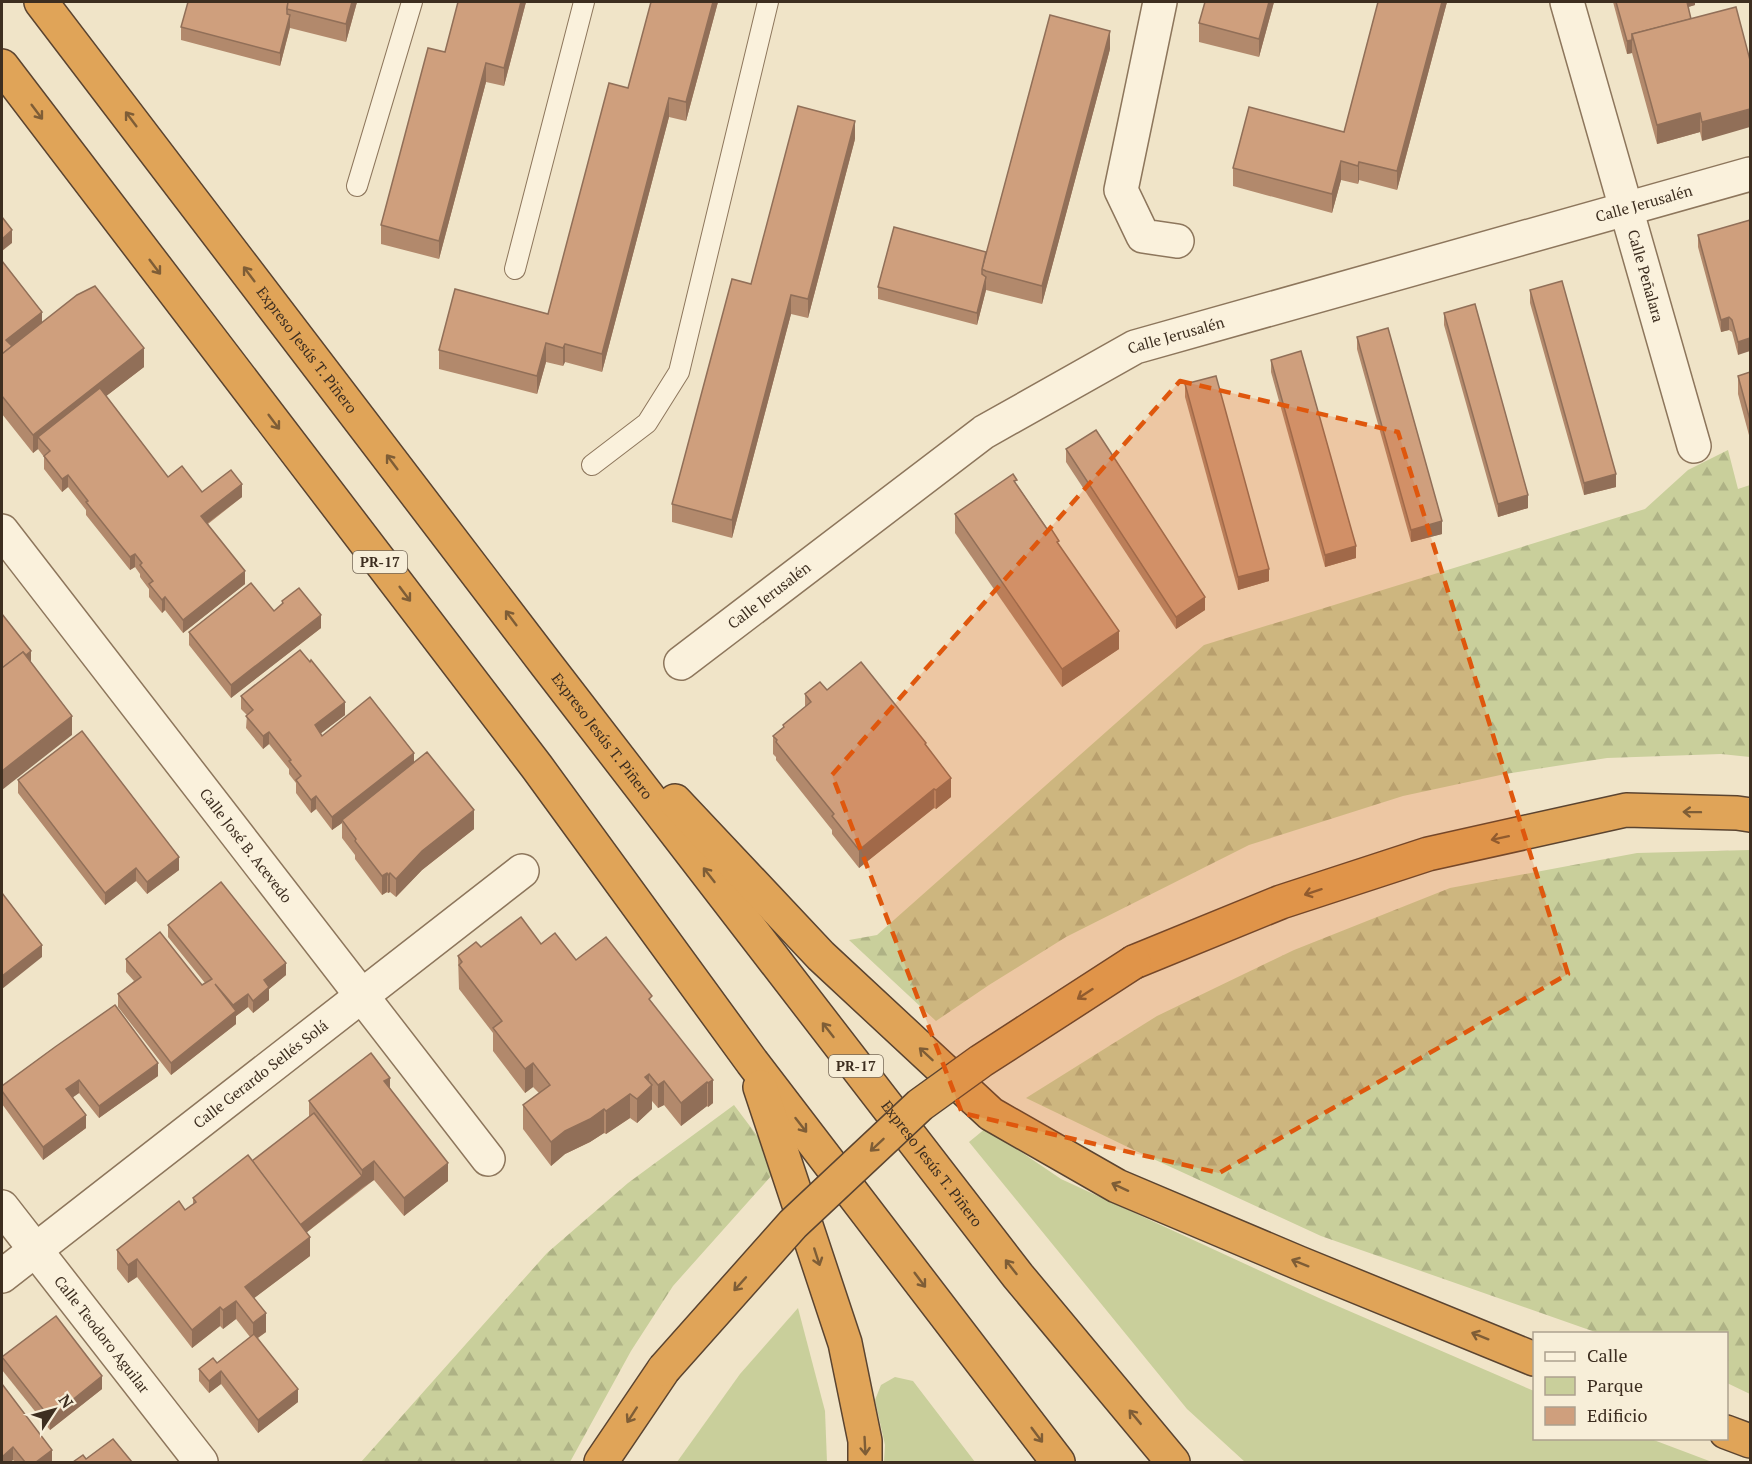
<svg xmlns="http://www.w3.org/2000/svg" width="1752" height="1464" viewBox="0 0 1752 1464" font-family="'PT Serif',serif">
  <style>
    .green { fill: #c9cf9b }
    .forest { fill: url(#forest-firs) }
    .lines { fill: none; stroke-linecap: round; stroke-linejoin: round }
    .lane-casing { stroke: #8d765c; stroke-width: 22 }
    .street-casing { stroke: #8d765c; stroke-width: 36 }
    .highway-casing { stroke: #5b4430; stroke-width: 36 }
    .lane { stroke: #faf1dc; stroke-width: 20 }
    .street { stroke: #faf1dc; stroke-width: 33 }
    .highway { stroke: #e0a458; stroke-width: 33 }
    .highway-bridge-casing { stroke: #5b4430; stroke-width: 36; stroke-linecap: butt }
    .highway-bridge { stroke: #e0a458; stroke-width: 33 }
    .wall { fill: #b2896c }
    .shaded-wall { fill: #916f58 }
    .building { fill: #cf9f7d; stroke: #916f58; stroke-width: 1.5 }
    .oneway { stroke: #7e5d36 }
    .marked { fill: #df570d; fill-opacity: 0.2; stroke: #df570d; stroke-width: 4.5; stroke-dasharray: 12 8; stroke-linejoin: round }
    .labels { text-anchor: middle; stroke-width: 6; stroke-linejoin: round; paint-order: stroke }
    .shield { fill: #f7eed8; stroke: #756857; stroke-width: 1.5 }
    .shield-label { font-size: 14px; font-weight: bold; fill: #3d2e20 }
    .street-label { font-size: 15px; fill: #3d2e20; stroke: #f7eed8 }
  </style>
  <defs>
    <pattern id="forest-firs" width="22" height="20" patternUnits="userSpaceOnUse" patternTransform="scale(1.5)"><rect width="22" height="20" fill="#c9cf9b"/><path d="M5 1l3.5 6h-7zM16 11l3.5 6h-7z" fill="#aeb285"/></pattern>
  </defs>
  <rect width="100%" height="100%" fill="#f0e4c8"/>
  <g class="green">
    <path d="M986,1128L1061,1179L1319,1298L1534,1391V1438L1651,1439L1712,1462H1245L1187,1409L969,1142Z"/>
    <path d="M798,1308L825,1411L827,1462H677L740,1374Z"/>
    <path d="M895,1377L913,1381L975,1462H884L885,1445L875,1400L881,1385Z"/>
  </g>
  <g class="forest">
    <path d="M1728,450L1738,489L1750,485V757L1721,754L1607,758L1505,774L1403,796L1249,845L1066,937L989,985L936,1021L849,940L877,935L1204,645L1645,509L1688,470Z"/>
    <path d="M1750,850V1394L1727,1383L1726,1334L1598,1333L1321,1236L1136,1151L1026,1098L1157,1016L1294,950L1450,888L1637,853Z"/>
    <path d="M734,1105L780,1166L673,1286L631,1351L570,1462H361L547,1253L628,1183Z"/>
  </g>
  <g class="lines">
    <g class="lane-casing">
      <g id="lane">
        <path d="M357,186L412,2"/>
        <path d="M515,269L584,2"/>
        <path d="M592,465L647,423L679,372L768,2"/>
      </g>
    </g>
    <g class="street-casing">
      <g id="street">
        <path d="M1160,2L1121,190L1143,236L1177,241"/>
        <path id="s1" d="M1567,2L1694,446"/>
        <path id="s2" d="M2,531L488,1159"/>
        <path id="s3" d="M681,663L984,432L1135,347L1750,174"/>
        <path id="s4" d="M2,1207L201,1462"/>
        <path id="s5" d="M2,1276L522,871"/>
      </g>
    </g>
    <g class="highway-casing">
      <g id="highway">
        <path id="s6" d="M41,2L546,664L1018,1276L1173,1462"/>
        <path d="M2,66L537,767L752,1062L1058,1462"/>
        <path d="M675,801L821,956L991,1114L1117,1186L1299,1263L1534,1359"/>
        <path d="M1134,962L1281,902L1428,854L1626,810L1737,813L1750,815"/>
        <path d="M760,1087L845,1343L865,1441V1462"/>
        <path d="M1726,1432L1750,1441"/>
        <path d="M601,1462L664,1369"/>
      </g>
    </g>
    <use href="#lane" class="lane"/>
    <use href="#street" class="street"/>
    <use href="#highway" class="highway"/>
    <g class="highway-bridge-casing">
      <path id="highway-bridge" d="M664,1369L793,1224L920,1105L981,1061L1134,962"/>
    </g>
    <use href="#highway-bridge" class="highway-bridge"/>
  </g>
  <g class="wall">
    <path d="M188,2H357L346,42L290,28L280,66L181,40V27Z"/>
    <path d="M458,2H526L504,86L486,82L439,259L381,244V225L445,52Z"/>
    <path d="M651,2H718L686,121L669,117L602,372L565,362L563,366L546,362L537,394L439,369V350L548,314L628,88Z"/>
    <path d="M1205,2H1274L1259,57L1199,42V23Z"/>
    <path d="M1378,2H1447L1397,190L1359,180L1358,184L1341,180L1332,213L1233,186V168L1344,132Z"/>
    <path d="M1613,2H1695V5L1688,7L1691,19L1736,7L1702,141L1700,132L1657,144L1632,53L1627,54Z"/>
    <path d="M1110,49L1042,304L986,290L977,325L878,299V287L986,252Z"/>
    <path d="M855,139L808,318L791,314L732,538L672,522V504L751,284Z"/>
    <path d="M1750,220L1738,355L1732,332L1729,330L1721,332L1698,247V235Z"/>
    <path d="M2,261L42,322L144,367L106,396L168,477L202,492L242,497L208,524L245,584L183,633L165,610L162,613L149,597V589L140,577V574L135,567L130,570L86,515V510L68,487L62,492L44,469V457L38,449L33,453L2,414Z"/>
    <path d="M1530,290L1616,487L1584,495L1530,303Z"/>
    <path d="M1444,313L1528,508L1498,517L1444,325Z"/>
    <path d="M1357,337L1442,534L1411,542L1357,349Z"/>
    <path d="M1271,360L1356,558L1325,567L1271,372Z"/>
    <path d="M1750,372V439L1738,394V376Z"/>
    <path d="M1185,384L1269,581L1238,590L1185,397Z"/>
    <path d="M1066,449L1205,610L1176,629L1066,462Z"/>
    <path d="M1017,485L1059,545L1119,649L1062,687L955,533V514Z"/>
    <path d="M282,601L321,628L231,698L189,645V632L274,611L282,605Z"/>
    <path d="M827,690L926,745L951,797L936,809L934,808L859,868L832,834V830L776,760V757L773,754V736L783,728V725L805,707V694Z"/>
    <path d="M241,696L345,715L321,733L322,736L414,762L474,829L422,870L396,897L390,892L388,893L387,892L382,895L355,859V855L342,838V823L332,830L316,809L311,813L296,793V783L289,774V769L269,744L263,749L246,728L247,715L241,709Z"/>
    <path d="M18,780L179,870L147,894L136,881L105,905L18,793Z"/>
    <path d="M168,925L286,975L269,989V1000L253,1013L248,1007L236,1016V1024L171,1075L118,1007V994L134,981L126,972V959L202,985L205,983L168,937Z"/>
    <path d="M541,944L576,960L652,1003L713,1080V1103L708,1107L707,1106L681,1126L664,1105L658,1108L652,1101V1109L637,1123L630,1118L606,1134L604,1133L590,1142L565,1154L551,1166L523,1129V1105L539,1093L533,1087L525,1093L493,1051V1033L459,989L458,956L481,947Z"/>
    <path d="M55,1047L158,1076L99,1118L79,1093L73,1097L86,1128L43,1160L2,1104V1086Z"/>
    <path d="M390,1088L448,1181L404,1216L374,1180L306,1233L310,1256L254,1298L266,1332L258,1338L298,1402L258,1433L221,1384L209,1393L199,1381V1369L217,1363L250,1337L236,1319L223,1329L220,1326L192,1348L137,1277L128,1283L117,1269V1250L185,1210L193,1204V1198L252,1161L309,1118V1101Z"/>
    <path d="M2,1357L102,1389L50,1430L2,1370Z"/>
    <path d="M2,1384L52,1462H15L13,1460L10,1462H2Z"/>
  </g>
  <g class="shaded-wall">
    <path d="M352,2H357L346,42V24Z"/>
    <path d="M521,2H526L504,86V68Z"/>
    <path d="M713,2H718L686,121V102Z"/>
    <path d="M1269,2H1274L1259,57V39Z"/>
    <path d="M1442,2H1447L1397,190V171Z"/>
    <path d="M1685,2H1695V5L1685,8Z"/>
    <path d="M290,15V27L280,66V53Z"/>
    <path d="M1110,31V49L1042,304V286Z"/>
    <path d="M1632,40V53L1627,54V41Z"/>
    <path d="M486,63V82L439,259V241Z"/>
    <path d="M669,98V117L602,372V354Z"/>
    <path d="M1750,109V127L1702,141V122Z"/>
    <path d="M1700,113V132L1657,144V125Z"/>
    <path d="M855,121V139L808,318V299Z"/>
    <path d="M1341,161V180L1332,213V194Z"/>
    <path d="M1359,162V180L1358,184V166Z"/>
    <path d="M12,230V243L2,251V239Z"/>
    <path d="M986,277V290L977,325V313Z"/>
    <path d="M791,295V314L732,538V520Z"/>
    <path d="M42,312V324L2,368L6,340Z"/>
    <path d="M1729,317V330L1721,332V320Z"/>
    <path d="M1750,338V351L1738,355V342Z"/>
    <path d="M546,343V362L537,394V376Z"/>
    <path d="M565,344V362L563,366V348Z"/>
    <path d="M144,348V367L44,444L38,437V449L33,453V435Z"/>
    <path d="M1616,474V487L1584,495V483Z"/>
    <path d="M68,475V487L62,492V479Z"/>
    <path d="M242,484V497L201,528V516Z"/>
    <path d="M1528,495V508L1498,517V504Z"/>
    <path d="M1442,521V534L1411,542V530Z"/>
    <path d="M1356,546V558L1325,567V555Z"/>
    <path d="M135,554V567L130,570V557Z"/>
    <path d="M1269,569V581L1238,590V577Z"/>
    <path d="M245,571V584L183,633V620Z"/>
    <path d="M165,597V610L162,613V600Z"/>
    <path d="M1205,597V610L1176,629V617Z"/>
    <path d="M321,615V628L231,698V685Z"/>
    <path d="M1119,631V649L1062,687V669Z"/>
    <path d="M31,651V664L2,673Z"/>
    <path d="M345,702V715L315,738V725Z"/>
    <path d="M72,716V735L2,790V771Z"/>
    <path d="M269,732V744L263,749V736Z"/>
    <path d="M414,753V765L342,820V823L332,830V817Z"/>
    <path d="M951,778V797L936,809V790Z"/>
    <path d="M934,789V808L859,868V850Z"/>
    <path d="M316,796V809L311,813V800Z"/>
    <path d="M474,810V829L422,870L396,897V879L422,851Z"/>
    <path d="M179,857V870L147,894V882Z"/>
    <path d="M136,868V881L105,905V893Z"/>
    <path d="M387,873V892L382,895V876Z"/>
    <path d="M390,873V892L388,893V875Z"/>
    <path d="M42,945V957L2,989V976Z"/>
    <path d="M286,963V975L269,989V1000L253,1013V1001L264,980Z"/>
    <path d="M248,994V1007L236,1016V1024L171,1075V1063L233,1014V1005Z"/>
    <path d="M158,1063V1076L99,1118V1106Z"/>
    <path d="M533,1063V1087L525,1093V1069Z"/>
    <path d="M649,1074V1088L652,1085V1109L637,1123V1099L645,1077Z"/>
    <path d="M390,1078V1096L384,1081Z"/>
    <path d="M79,1080V1093L66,1102V1089Z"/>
    <path d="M713,1080V1103L708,1107V1083Z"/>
    <path d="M664,1081V1105L658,1108V1085Z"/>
    <path d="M707,1082V1106L681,1126V1103Z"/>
    <path d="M630,1094V1118L606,1134V1111Z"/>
    <path d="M604,1109V1133L590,1142L565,1154L551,1166V1142L565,1131Z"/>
    <path d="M86,1115V1128L43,1160V1147Z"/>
    <path d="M374,1161V1180L362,1188V1170Z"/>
    <path d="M448,1163V1181L404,1216V1198Z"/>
    <path d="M362,1176V1188L297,1240V1227Z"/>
    <path d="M310,1237V1256L245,1305V1287Z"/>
    <path d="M137,1259V1277L128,1283V1265Z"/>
    <path d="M236,1301V1319L223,1329V1310Z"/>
    <path d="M220,1307V1326L192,1348V1330Z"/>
    <path d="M266,1313V1332L253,1341V1323Z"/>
    <path d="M221,1371V1384L209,1393V1381Z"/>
    <path d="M102,1376V1389L50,1430V1418Z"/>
    <path d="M298,1389V1402L258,1433V1420Z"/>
    <path d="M13,1447V1460L10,1462H2V1457Z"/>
    <path d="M52,1450V1462H36Z"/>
  </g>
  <g class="building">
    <path d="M188,2H288L287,9V14L290,15L280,53L181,27Z"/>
    <path d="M288,2H352L346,24L287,9Z"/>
    <path d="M458,2H521L504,68L486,63L439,241L381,225L428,48L445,52Z"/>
    <path d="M651,2H713L686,102L669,98L602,354L565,344L563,348L546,343L537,376L439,350L455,289L548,314L609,83L628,88Z"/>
    <path d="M1205,2H1269L1259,39L1199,23Z"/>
    <path d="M1378,2H1442L1397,171L1359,162L1358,166L1341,161L1332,194L1233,168L1249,107L1344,132Z"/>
    <path d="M1616,2H1687L1691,19L1632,34V40L1627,41Z"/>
    <path d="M1736,7L1750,60V109L1702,122L1700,113L1657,125L1632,34Z"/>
    <path d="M1050,15L1110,31L1042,286L986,271L982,269Z"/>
    <path d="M798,106L855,121L808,299L791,295L732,520L672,504L732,279L751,284Z"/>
    <path d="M2,217L12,230L2,239Z"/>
    <path d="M1750,220V338L1738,342L1732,320L1729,317L1721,320L1698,235Z"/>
    <path d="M894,227L986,252L982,269V274L986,277L977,313L878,287Z"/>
    <path d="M2,261L42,312L6,340L12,346L2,354Z"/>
    <path d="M1562,281L1616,474L1584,483L1530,290Z"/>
    <path d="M95,286L144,348L33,435L2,396V354L77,295Z"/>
    <path d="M1475,304L1528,495L1498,504L1444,313Z"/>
    <path d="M1388,328L1442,521L1411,530L1357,337Z"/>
    <path d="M1301,351L1356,546L1325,555L1271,360Z"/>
    <path d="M1750,372V420L1738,376Z"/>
    <path d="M1216,376L1269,569L1238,577L1185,384Z"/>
    <path d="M100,388L168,477L182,466L202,492L231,470L242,484L201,516L245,571L183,620L165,597L162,600L149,584L153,581L140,565L142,563L135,554L130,557L86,502L88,501L68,475L62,479L44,456L50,451L38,437Z"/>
    <path d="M1096,430L1205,597L1176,617L1066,449Z"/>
    <path d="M1013,474L1017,480L1014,481L1047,529L1050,527L1059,541L1057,542L1119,631L1062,669L955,514Z"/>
    <path d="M251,583L274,611L283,603L282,601L299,588L321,615L231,685L189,632Z"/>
    <path d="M2,614L31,651L26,655L23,652L2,668Z"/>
    <path d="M300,650L310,662L311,660L345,702L315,725L322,736L370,697L414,753L332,817L316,796L311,800L296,780L301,776L289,761L291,760L269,732L263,736L246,716L253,710L241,696Z"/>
    <path d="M23,652L72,716L2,771V668Z"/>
    <path d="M861,662L926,743L925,744L951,778L936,790L934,789L859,850L832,816L834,814L776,742L777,740L773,736L784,727L783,725L811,702L805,694L820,682L827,690Z"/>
    <path d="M82,731L179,857L147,882L136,868L105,893L18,780Z"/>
    <path d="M427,752L474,810L422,851L396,879L390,873L388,875L387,873L382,876L355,841L356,839L342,820Z"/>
    <path d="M221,882L286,963L264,980L269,987L253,1001L248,994L233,1005L215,984L236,1011L171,1063L118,994L141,977L126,959L160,932L202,985L212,979L168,925Z"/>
    <path d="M2,893L42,945L2,976Z"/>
    <path d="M521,917L541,944L555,933L576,960L606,937L652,996L649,999L713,1080L708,1083L707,1082L681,1103L664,1081L658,1085L649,1074L645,1077L652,1085L637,1099L630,1094L606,1111L604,1109L590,1119L565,1131L551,1142L523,1105L550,1085L533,1063L525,1069L493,1028L502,1021L459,965L462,962L458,956L476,942L481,947Z"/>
    <path d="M115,1005L158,1063L99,1106L79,1080L66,1089L86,1115L43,1147L2,1091V1086L55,1047Z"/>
    <path d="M371,1053L390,1078L384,1081L448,1163L404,1198L374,1161L362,1170L309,1101Z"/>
    <path d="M314,1113L362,1176L300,1225L252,1161Z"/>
    <path d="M248,1155L310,1237L245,1287L266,1313L253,1323L236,1301L223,1310L220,1307L192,1330L137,1259L128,1265L117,1250L179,1201L185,1210L196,1202L193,1198Z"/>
    <path d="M56,1316L102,1376L50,1418L2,1357Z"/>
    <path d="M254,1334L298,1389L258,1420L221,1371L209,1381L199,1369L213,1358L217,1363Z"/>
    <path d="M2,1384L52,1450L36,1462H25L13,1447L2,1457Z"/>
    <path d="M113,1439L132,1462H73L83,1455L86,1459Z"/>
  </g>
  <defs><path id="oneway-shaft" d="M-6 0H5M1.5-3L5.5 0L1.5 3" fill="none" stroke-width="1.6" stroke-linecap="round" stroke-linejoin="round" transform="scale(1.5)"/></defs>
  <g class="oneway">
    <use href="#oneway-shaft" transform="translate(37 112) rotate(53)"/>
    <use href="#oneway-shaft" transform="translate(131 119) rotate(-127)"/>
    <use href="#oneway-shaft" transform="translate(155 267) rotate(53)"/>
    <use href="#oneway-shaft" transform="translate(249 274) rotate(-127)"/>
    <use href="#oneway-shaft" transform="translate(274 422) rotate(53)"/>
    <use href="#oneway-shaft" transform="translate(392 462) rotate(-127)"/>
    <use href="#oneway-shaft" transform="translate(405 594) rotate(53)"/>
    <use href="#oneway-shaft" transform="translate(511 618) rotate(-127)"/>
    <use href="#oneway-shaft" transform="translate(1692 812) rotate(-179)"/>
    <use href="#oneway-shaft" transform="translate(1500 838) rotate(168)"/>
    <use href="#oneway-shaft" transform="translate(709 875) rotate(-128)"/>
    <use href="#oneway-shaft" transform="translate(1313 892) rotate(162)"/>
    <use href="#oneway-shaft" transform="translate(1085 994) rotate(147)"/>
    <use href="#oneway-shaft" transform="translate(828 1030) rotate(-128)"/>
    <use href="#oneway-shaft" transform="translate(926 1054) rotate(-137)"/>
    <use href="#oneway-shaft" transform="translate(801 1125) rotate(52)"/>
    <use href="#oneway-shaft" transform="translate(877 1145) rotate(137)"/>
    <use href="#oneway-shaft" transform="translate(1120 1187) rotate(-155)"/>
    <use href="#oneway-shaft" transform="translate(817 1257) rotate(72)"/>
    <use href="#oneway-shaft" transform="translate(1300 1263) rotate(-158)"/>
    <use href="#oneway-shaft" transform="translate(1011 1267) rotate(-128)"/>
    <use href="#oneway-shaft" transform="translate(920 1280) rotate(53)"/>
    <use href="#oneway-shaft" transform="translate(740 1284) rotate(132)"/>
    <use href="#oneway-shaft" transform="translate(1480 1336) rotate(-158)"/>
    <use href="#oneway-shaft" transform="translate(632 1415) rotate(123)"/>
    <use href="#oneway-shaft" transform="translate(1135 1417) rotate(-130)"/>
    <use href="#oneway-shaft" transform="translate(1037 1435) rotate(53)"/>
    <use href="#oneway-shaft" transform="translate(865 1446) rotate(87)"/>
  </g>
  <path class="marked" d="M1180,381L1398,432L1568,974L1219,1173L962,1113L832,775Z"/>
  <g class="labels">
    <g class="shield">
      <rect x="353" y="551" width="54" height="22" rx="4.5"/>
      <rect x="829" y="1055" width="54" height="22" rx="4.5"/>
    </g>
    <g class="shield-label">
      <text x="380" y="567">PR-17</text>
      <text x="856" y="1071">PR-17</text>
    </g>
    <g class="street-label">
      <text dy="5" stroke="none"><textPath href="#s3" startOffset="1083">Calle Jerusalén</textPath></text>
      <text dy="5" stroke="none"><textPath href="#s1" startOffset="285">Calle Peñalara</textPath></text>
      <text dy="5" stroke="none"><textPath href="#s3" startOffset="597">Calle Jerusalén</textPath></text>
      <text dy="5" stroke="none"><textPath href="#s6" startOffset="438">Expreso Jesús T. Piñero</textPath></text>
      <text dy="5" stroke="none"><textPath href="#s3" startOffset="111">Calle Jerusalén</textPath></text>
      <text dy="5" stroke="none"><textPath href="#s6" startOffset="924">Expreso Jesús T. Piñero</textPath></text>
      <text dy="5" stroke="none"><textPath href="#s2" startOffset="398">Calle José B. Acevedo</textPath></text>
      <text dy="5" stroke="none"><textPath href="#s5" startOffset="328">Calle Gerardo Sellés Solá</textPath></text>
      <text dy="5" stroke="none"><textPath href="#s6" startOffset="1464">Expreso Jesús T. Piñero</textPath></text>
      <text dy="5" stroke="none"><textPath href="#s4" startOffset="162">Calle Teodoro Aguilar</textPath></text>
    </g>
  </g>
  <rect width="1752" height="1464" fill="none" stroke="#3d2e20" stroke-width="6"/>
  <rect x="1533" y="1332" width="195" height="108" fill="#f7eed8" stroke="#ada18e" stroke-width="1.5"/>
  <rect x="1545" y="1352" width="30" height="9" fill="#faf1dc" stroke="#ada18e" stroke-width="1.5"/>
  <text x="1587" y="1362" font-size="18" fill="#3d2e20">Calle</text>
  <rect x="1545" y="1377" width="30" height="18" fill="#c9cf9b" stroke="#ada18e" stroke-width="1.5"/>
  <text x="1587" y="1392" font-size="18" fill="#3d2e20">Parque</text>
  <rect x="1545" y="1407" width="30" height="18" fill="#cf9f7d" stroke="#ada18e" stroke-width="1.5"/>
  <text x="1587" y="1422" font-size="18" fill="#3d2e20">Edificio</text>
  <g transform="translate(54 1410) rotate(54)" stroke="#f7eed8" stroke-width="4.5" paint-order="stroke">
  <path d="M0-4.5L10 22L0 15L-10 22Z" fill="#3d2e20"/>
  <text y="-9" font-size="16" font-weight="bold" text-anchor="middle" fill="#3d2e20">N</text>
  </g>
</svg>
